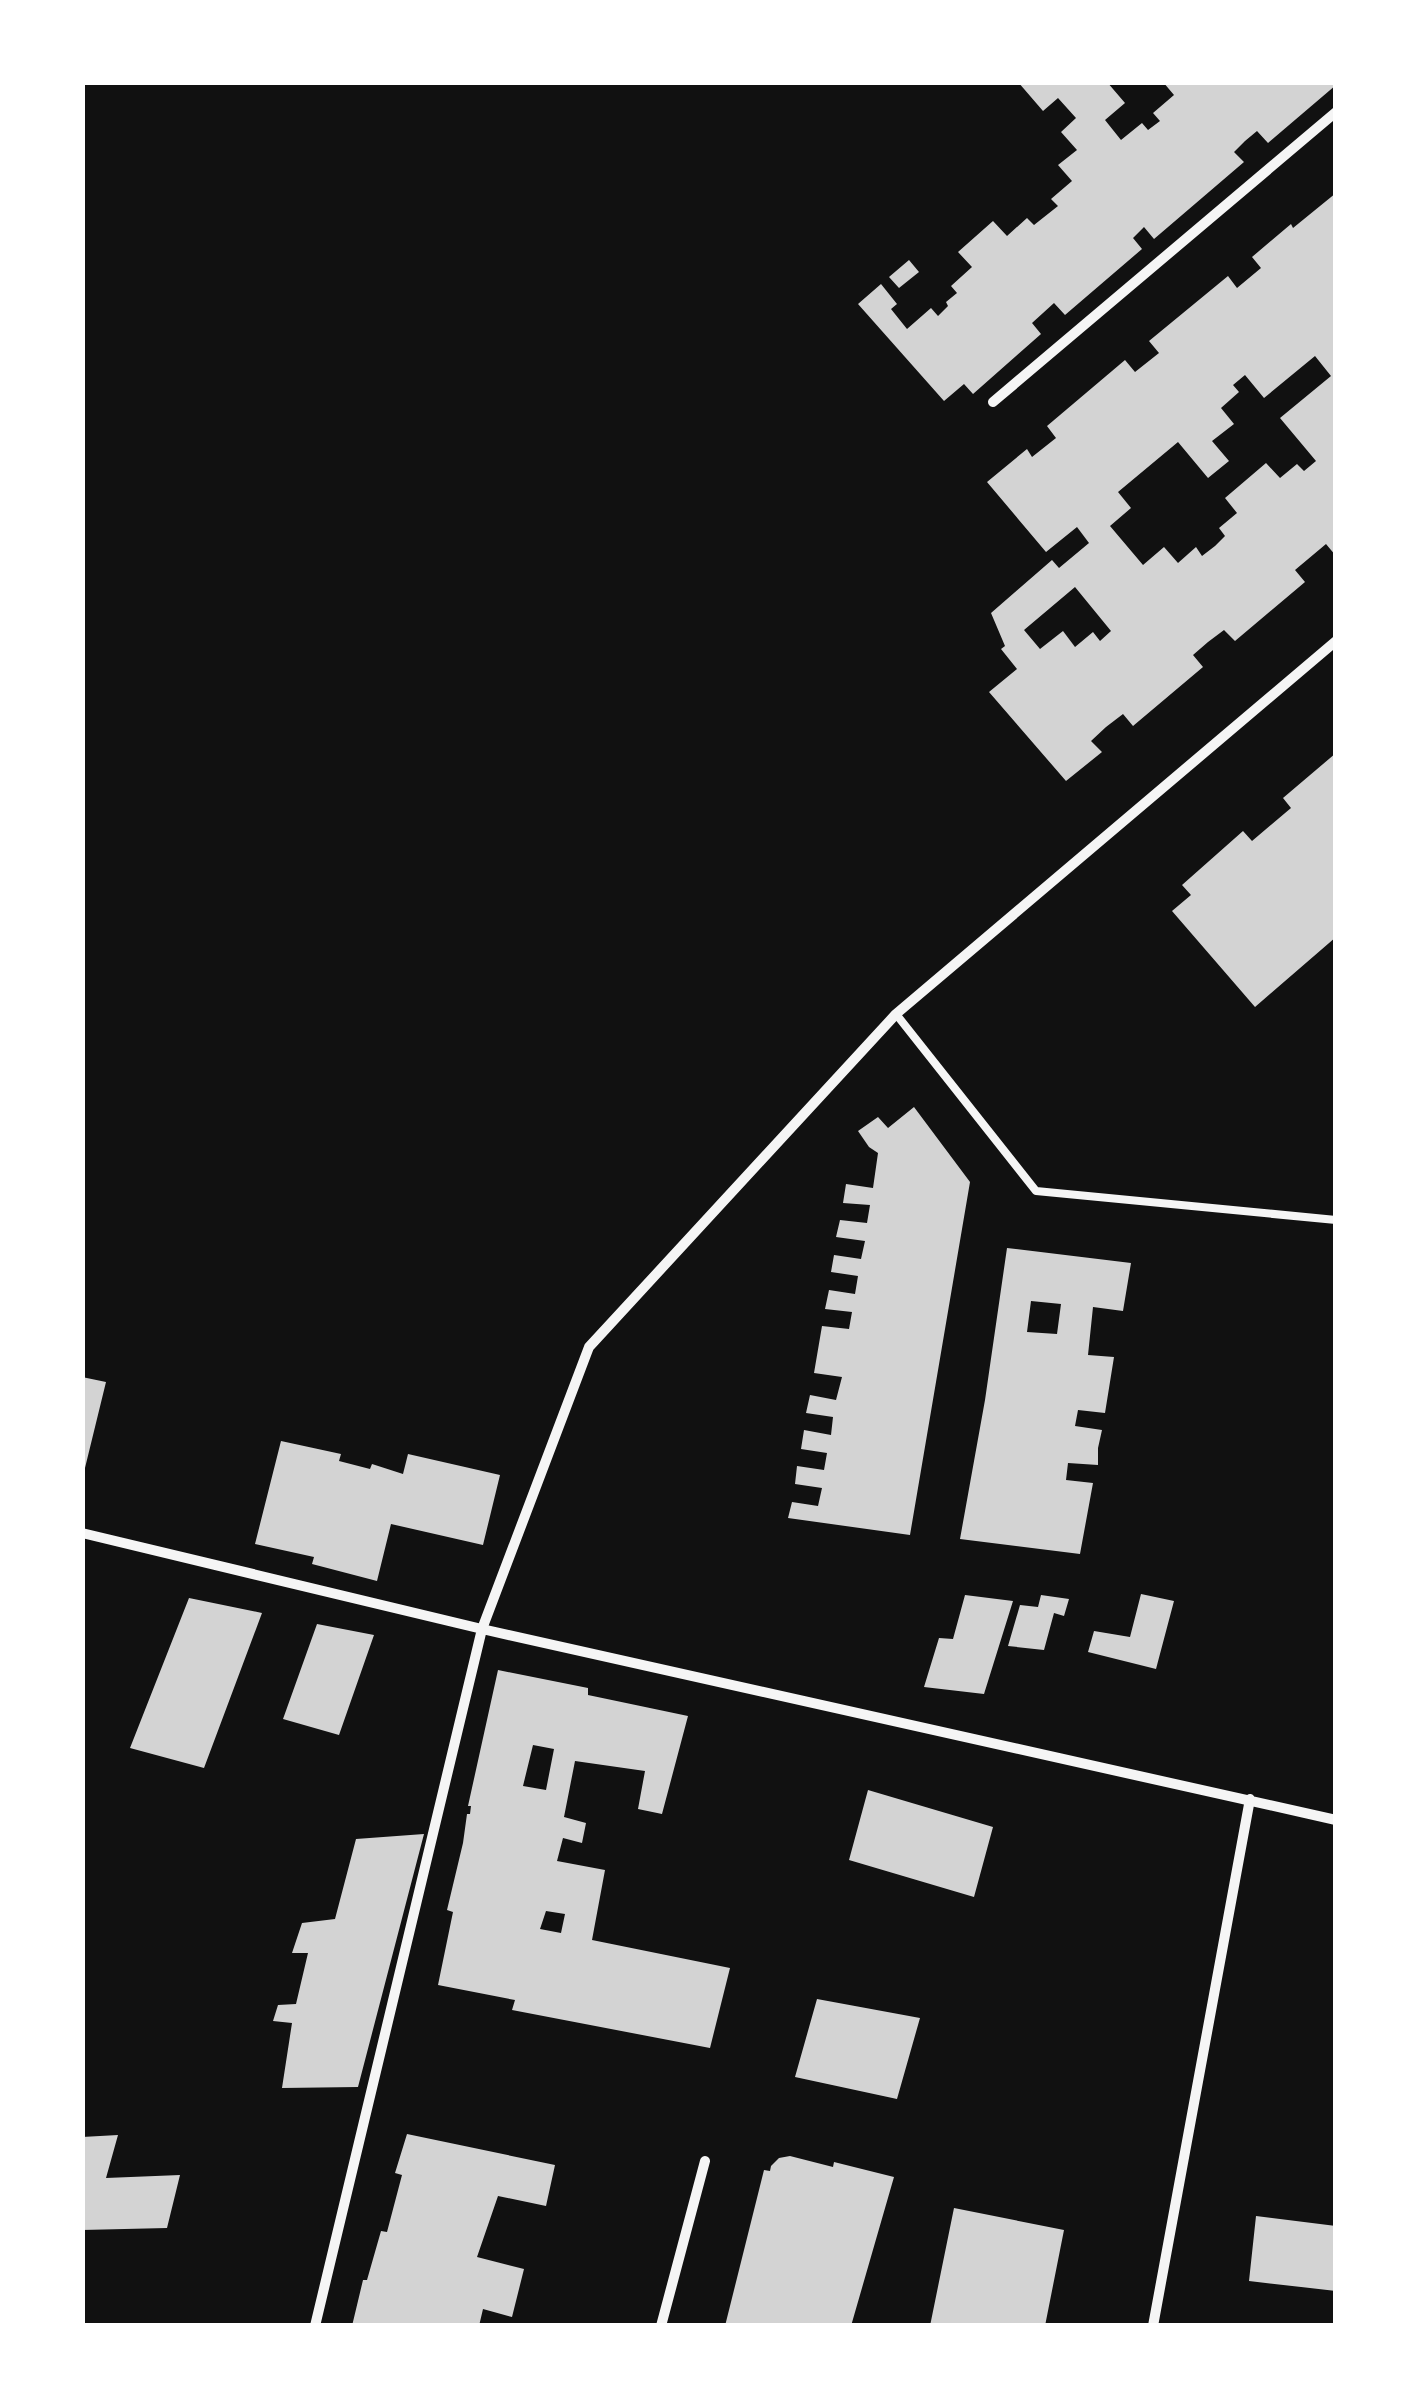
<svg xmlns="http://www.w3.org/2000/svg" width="1418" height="2408" font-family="'PT Serif',serif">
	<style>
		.building { fill: #d3d3d3; fill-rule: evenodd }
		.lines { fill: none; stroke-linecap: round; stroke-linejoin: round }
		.service { stroke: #f5f5f5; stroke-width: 8 }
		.minor { stroke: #f5f5f5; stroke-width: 10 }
	</style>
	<rect width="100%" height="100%" fill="#111"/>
	<path class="building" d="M1018,82H1107L1125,103L1105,120L1121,140L1142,123L1148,130L1160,121L1153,113L1174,95L1163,82H1336V85L1268,143L1257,131L1245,141L1234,152L1244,162L1154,239L1144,227L1133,238L1142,249L1065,315L1054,303L1032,323L1041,334L973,394L964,384L944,401L858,304L881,284L897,304L891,309L907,329L931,308L938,316L948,306L946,302L957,293L951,286L972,267L958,252L993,221L1007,236L1027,218L1034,225L1058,206L1051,199L1072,181L1058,165L1077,150L1061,132L1076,118L1058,98L1043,111Z
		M1336,193V556L1326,544L1295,570L1305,582L1235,641L1224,630L1208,642L1193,655L1203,667L1133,726L1123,714L1106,727L1091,741L1102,752L1066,781L989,692L1017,669L1001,649L1005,646L991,613L1052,560L1059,568L1089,543L1077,527L1046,552L987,482L1027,449L1032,457L1056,438L1047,426L1125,360L1135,372L1159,353L1149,341L1228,276L1237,288L1261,268L1252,257L1291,224L1293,228ZM1315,356L1331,376L1280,418L1316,461L1304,471L1297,464L1280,478L1266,463L1225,498L1237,513L1219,528L1225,536L1215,546L1202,556L1196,547L1178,563L1164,547L1143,565L1110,526L1131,508L1118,492L1178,442L1208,478L1229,461L1212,441L1234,424L1221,408L1239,392L1233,385L1245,375L1264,398ZM1075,587L1111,631L1100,641L1093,632L1075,647L1063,631L1040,649L1024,630Z
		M909,260L919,272L899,288L889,277Z
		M1336,753V937L1255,1007L1172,911L1191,895L1182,885L1243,831L1252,841L1291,808L1283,798Z
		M914,1107L970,1182L910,1535L788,1518L792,1502L818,1506L822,1488L795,1484L797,1466L824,1470L827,1453L801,1449L804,1430L831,1435L833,1417L806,1413L810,1395L836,1400L842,1377L814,1373L822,1326L849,1329L852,1312L825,1309L829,1290L855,1294L858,1276L831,1272L834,1255L861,1259L865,1241L836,1237L840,1220L867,1223L870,1205L843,1203L846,1184L873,1188L878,1153L869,1147L858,1131L878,1117L888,1128Z
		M1007,1248L1131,1263L1123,1311L1093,1307L1088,1355L1114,1357L1105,1413L1078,1410L1075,1426L1102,1430L1098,1448V1465L1068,1463L1066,1480L1093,1483L1080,1554L960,1539L985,1400ZM1031,1301L1061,1304L1057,1334L1027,1332Z
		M82,1377L106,1382L84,1472H82Z
		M281,1441L341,1454L339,1461L370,1469L372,1464L403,1474L408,1454L500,1475L483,1545L391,1524L377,1581L312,1564L314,1557L255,1544Z
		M1141,1594L1174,1601L1156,1669L1088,1652L1094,1631L1130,1637Z
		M965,1595L1013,1601L984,1694L924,1687L939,1638L953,1639Z
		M1041,1595L1069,1599L1064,1616L1054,1613L1044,1650L1008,1646L1020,1605L1038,1607Z
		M189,1598L262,1613L204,1768L130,1748Z
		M317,1624L374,1635L339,1735L283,1719Z
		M498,1670L588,1688V1695L688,1716L662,1814L638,1809L645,1771L575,1761L564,1817L586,1823L582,1843L563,1838L557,1861L605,1870L592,1940L730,1968L710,2048L512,2010L515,2000L438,1985L453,1912L447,1910L463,1843L467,1814H470L471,1806H468ZM533,1745L554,1749L546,1790L523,1786ZM546,1911L565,1914L561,1933L540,1929Z
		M868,1790L993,1827L974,1897L849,1860Z
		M424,1834L358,2087L282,2088L292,2023L273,2021L278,2005L296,2004L308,1953H292L302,1923L335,1919L356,1839Z
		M817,1999L920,2018L897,2099L795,2077Z
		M407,2134L555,2165L546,2206L498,2196L477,2257L524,2269L512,2317L483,2309L479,2326H352L363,2280H367L381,2231L387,2232L402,2175L395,2173Z
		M118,2135L106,2178L180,2175L167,2228L82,2230V2137Z
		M790,2156L833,2167L834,2162L894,2177L851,2326H725L764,2170L770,2171L771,2166L779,2158Z
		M954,2208L1064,2230L1045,2326H930Z
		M1256,2216L1336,2226V2291L1249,2281Z"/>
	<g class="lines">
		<path class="service" d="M896,1014L1036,1191L1336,1220"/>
		<path class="minor" d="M993,402L1336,112
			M82,1533L482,1629L1336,1820
			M315,2326L482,1629L589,1347L896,1014L1336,641
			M661,2326L705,2161
			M1153,2326L1250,1799"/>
	</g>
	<rect width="1418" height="2408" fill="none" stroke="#ffffff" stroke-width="170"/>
</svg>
